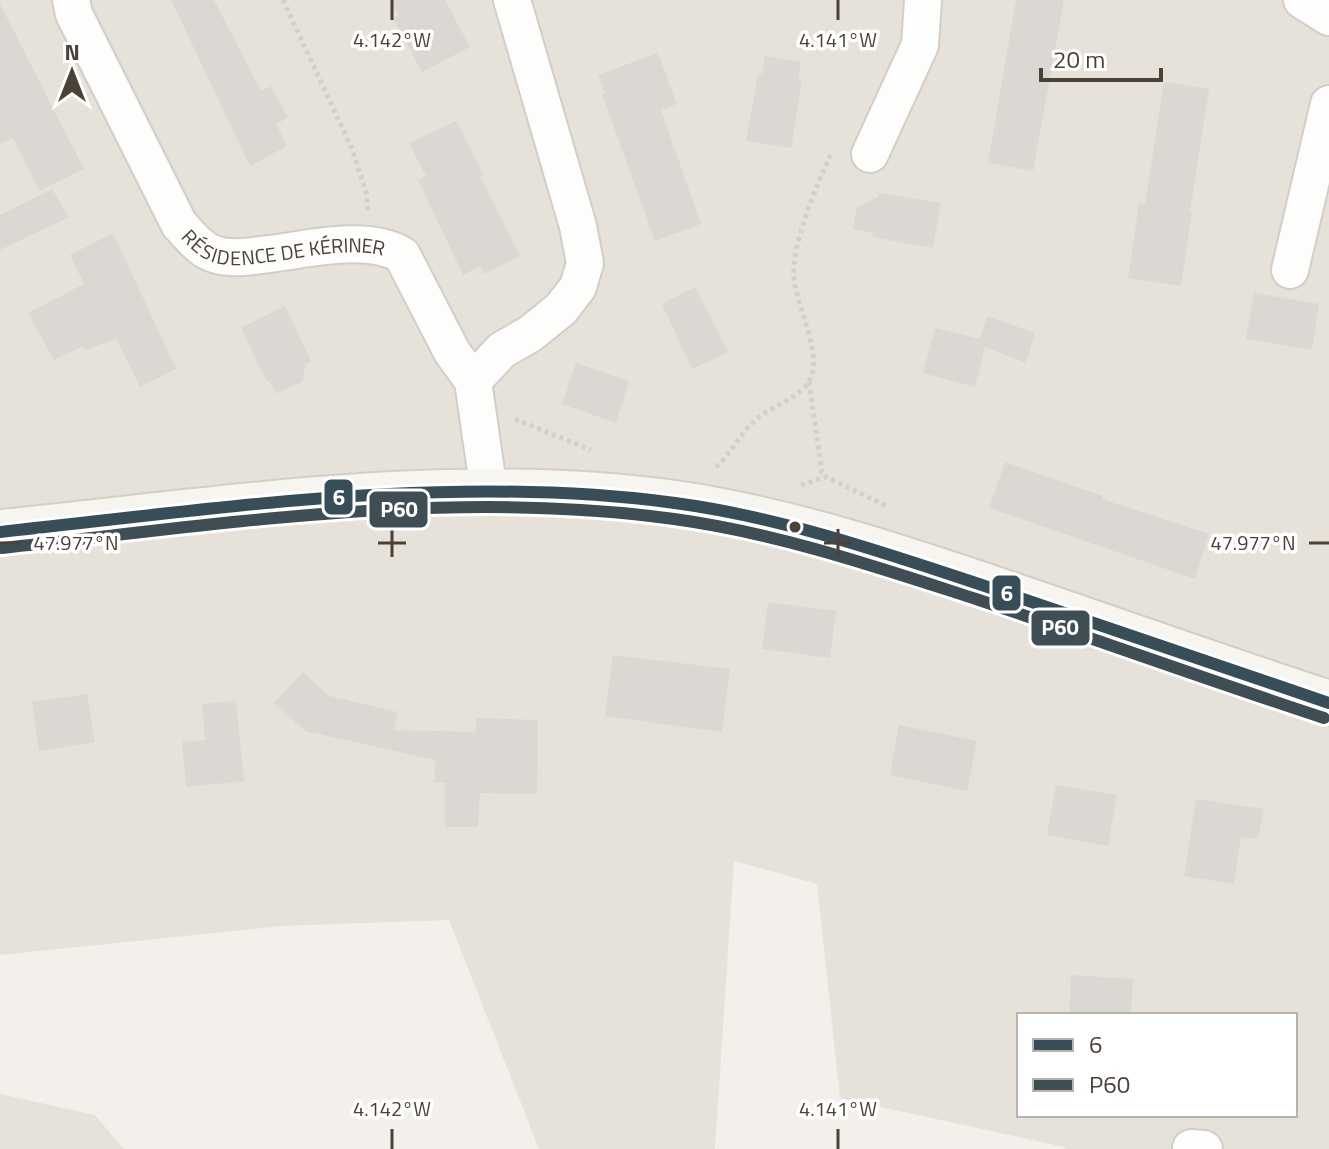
<svg xmlns="http://www.w3.org/2000/svg" width="1329" height="1149" font-family="'Titillium Web',sans-serif">
	<style>
		.residential { fill: #e7e2d9; fill-rule: evenodd }
		.building { fill: #dbd7d2 }
		.lines { fill: none; stroke-linecap: round; stroke-linejoin: round }
		.minor-casing { stroke: #d1cec9; stroke-width: 40 }
		.secondary-casing { stroke: #d5cec3; stroke-width: 48 }
		.path { stroke: #d3d0cb; stroke-width: 5; stroke-dasharray: 4 4; stroke-linecap: butt }
		.minor { stroke: #fdfdfc; stroke-width: 36 }
		.secondary { stroke: #f7f5f0; stroke-width: 44 }
		.bus-1-casing { stroke: #fff; stroke-width: 18 }
		.bus-2-casing { stroke: #fff; stroke-width: 18 }
		.bus-1 { stroke: #374e59; stroke-width: 12 }
		.bus-2 { stroke: #3f4e54; stroke-width: 12 }
		.ticks { fill: none; stroke: #4b4136; stroke-width: 3 }
		.bus-dot { fill: #4b4136; stroke: #fff; stroke-width: 3 }
		.labels { text-anchor: middle; dominant-baseline: central; stroke-width: 7; stroke-linejoin: round; paint-order: stroke }
		.street-label { font-size: 20px; fill: #4b4136; stroke: #fff }
		.ticks-label { font-size: 20px; text-anchor: middle; fill: #4b4136; stroke: #fff; stroke-width: 7; stroke-linejoin: round; paint-order: stroke }
		.line-badge { stroke: #fff; stroke-width: 3 }
		.badge-label { font-size: 22px; text-anchor: middle; font-weight: bold; fill: #fff }
	</style>
	<rect width="100%" height="100%" fill="#f3f0ec"/>
	<path class="residential" d="M0,0H1329V1149H1065L1064,1147L840,1098L817,884L734,861L715,1149H539L449,920L282,926L0,955ZM1019,1015H1295V1115H1019Z
		M0,1094L95,1115L124,1149H0Z"/>
	<path class="building" d="M171,0H214L261,91L271,86L288,118L276,124L287,146L250,166Z
		M390,0H445L470,47L422,72L393,18L399,16Z
		M1016,0H1064L1033,171L988,163Z
		M0,4L84,169L40,191L13,138L0,144Z
		M658,53L677,104L661,110L701,224L655,241L602,94L605,93L598,75Z
		M765,56L801,62L798,81H802L791,148L746,141L758,74H762Z
		M1164,82L1209,89L1190,212H1192L1181,286L1128,278L1139,203L1145,204Z
		M456,121L484,175L480,176L520,256L484,274L480,266L463,275L418,180L426,176L409,143Z
		M52,189L69,217L0,250V215Z
		M879,193L941,203L933,248L872,237L873,233L853,229L857,207L878,197Z
		M113,233L176,369L140,387L116,339L85,350L83,346L54,360L28,313L84,284L70,255Z
		M695,287L728,352L692,369L662,304Z
		M1254,293L1319,304L1312,350L1246,339Z
		M285,306L311,361L305,364L303,381L276,394L269,381L267,382L241,328Z
		M987,316L1035,333L1026,363L985,347L975,387L923,373L935,328L980,339Z
		M576,363L629,381L616,423L562,404Z
		M1005,462L1103,496L1102,499L1209,534L1195,579L989,508Z
		M768,602L836,611L830,658L762,649Z
		M613,655L730,669L722,732L605,716Z
		M303,672L329,696L398,712L394,730L476,732V718L538,720L537,794L480,793L478,827H445V783L434,782L435,760L305,731L274,703Z
		M87,694L95,742L39,751L32,702Z
		M236,701L244,781L186,787L182,742L205,740L202,704Z
		M899,725L977,741L967,791L890,775Z
		M1056,785L1117,795L1108,846L1047,835Z
		M1196,799L1264,809L1258,839L1241,837L1234,884L1184,876Z
		M1071,975L1133,979L1131,1015H1069Z"/>
	<g class="lines">
		<g class="minor-casing">
			<g id="minor">
				<path id="s1" d="M71,0L74,14L179,224C190,236 201,251 217,255C231,259 247,257 261,255C302,251 365,233 402,255L452,352L473,381L489,492"/>
				<path d="M1302,0L1329,17"/>
				<path d="M870,154L920,45L923,0"/>
				<path d="M1290,270L1329,104"/>
				<path d="M473,381L502,350L530,334L561,309L578,287L585,263L578,226L512,0"/>
				<path d="M1191,1148L1204,1149"/>
			</g>
		</g>
		<g class="secondary-casing">
			<path id="secondary" d="M0,532C222,510 453,472 675,503C784,519 888,553 992,588C1104,626 1216,666 1329,703"/>
		</g>
		<path class="path" d="M283,0L352,149L366,192L368,210
			M809,382L822,472L826,477
			M515,419L591,450
			M716,467C733,452 741,431 760,416C777,404 806,395 812,374C820,350 796,304 794,278C791,245 817,184 831,154
			M801,485L826,477L887,506"/>
		<use href="#minor" class="minor"/>
		<use href="#secondary" class="secondary"/>
		<g class="bus-1-casing">
			<path id="bus-1" d="M0,532C223,508 451,473 675,503C779,517 880,551 979,584C1096,623 1212,664 1329,703"/>
		</g>
		<g class="bus-2-casing">
			<path id="bus-2" d="M2,548C224,524 450,488 674,519C777,533 877,567 976,599C1092,638 1208,680 1324,718"/>
		</g>
		<use href="#bus-1" class="bus-1"/>
		<use href="#bus-2" class="bus-2"/>
	</g>
	<path class="ticks" d="M392,0V20M838,0V20M392,529V557M838,529V557M0,543H20M378,543H406M824,543H852M1309,543H1329M392,1129V1149M838,1129V1149"/>
	<circle class="bus-dot" cx="795" cy="527" r="7"/>
	<g class="labels">
		<g class="street-label">
			<text stroke="none"><textPath href="#s1" startOffset="364">RÉSIDENCE DE KÉRINER</textPath></text>
		</g>
	</g>
	<g class="ticks-label">
		<text x="392" y="47">4.142°W</text>
		<text x="838" y="47">4.141°W</text>
		<text x="76" y="550">47.977°N</text>
		<text x="1253" y="550">47.977°N</text>
		<text x="392" y="1116">4.142°W</text>
		<text x="838" y="1116">4.141°W</text>
	</g>
	<g class="line-badge">
		<rect x="323" y="478" width="31" height="38" rx="8" fill="#374e59"/>
		<rect x="368" y="490" width="61" height="39" rx="8" fill="#3f4e54"/>
		<rect x="991" y="574" width="31" height="38" rx="8" fill="#374e59"/>
		<rect x="1030" y="609" width="61" height="38" rx="8" fill="#3f4e54"/>
	</g>
	<g class="badge-label">
		<text x="339" y="505">6</text>
		<text x="399" y="517">P60</text>
		<text x="1007" y="601">6</text>
		<text x="1060" y="635">P60</text>
	</g>
	<rect x="1017" y="1013" width="280" height="104" fill="#ffffff" stroke="#b7b3af" stroke-width="2"/>
	<rect x="1033" y="1039" width="40" height="12" fill="#374e59" stroke="#b7b3af" stroke-width="2"/>
	<text x="1089" y="1053" font-size="24" fill="#4b4136">6</text>
	<rect x="1033" y="1079" width="40" height="12" fill="#3f4e54" stroke="#b7b3af" stroke-width="2"/>
	<text x="1089" y="1093" font-size="24" fill="#4b4136">P60</text>
	<g transform="translate(72 72)" stroke="#ffffff" stroke-width="6" paint-order="stroke">
	<path d="M0-6L14 30L0 20L-14 30Z" fill="#4b4136"/>
	<text y="-12" font-size="22" font-weight="bold" text-anchor="middle" fill="#4b4136">N</text>
	</g>
	<path d="M1041 68v12h120v-12" fill="none" stroke="#4b4136" stroke-width="4"/>
	<text x="1053" y="68" font-size="24" fill="#4b4136" stroke="#ffffff" stroke-width="6" paint-order="stroke">20 m</text>
</svg>
